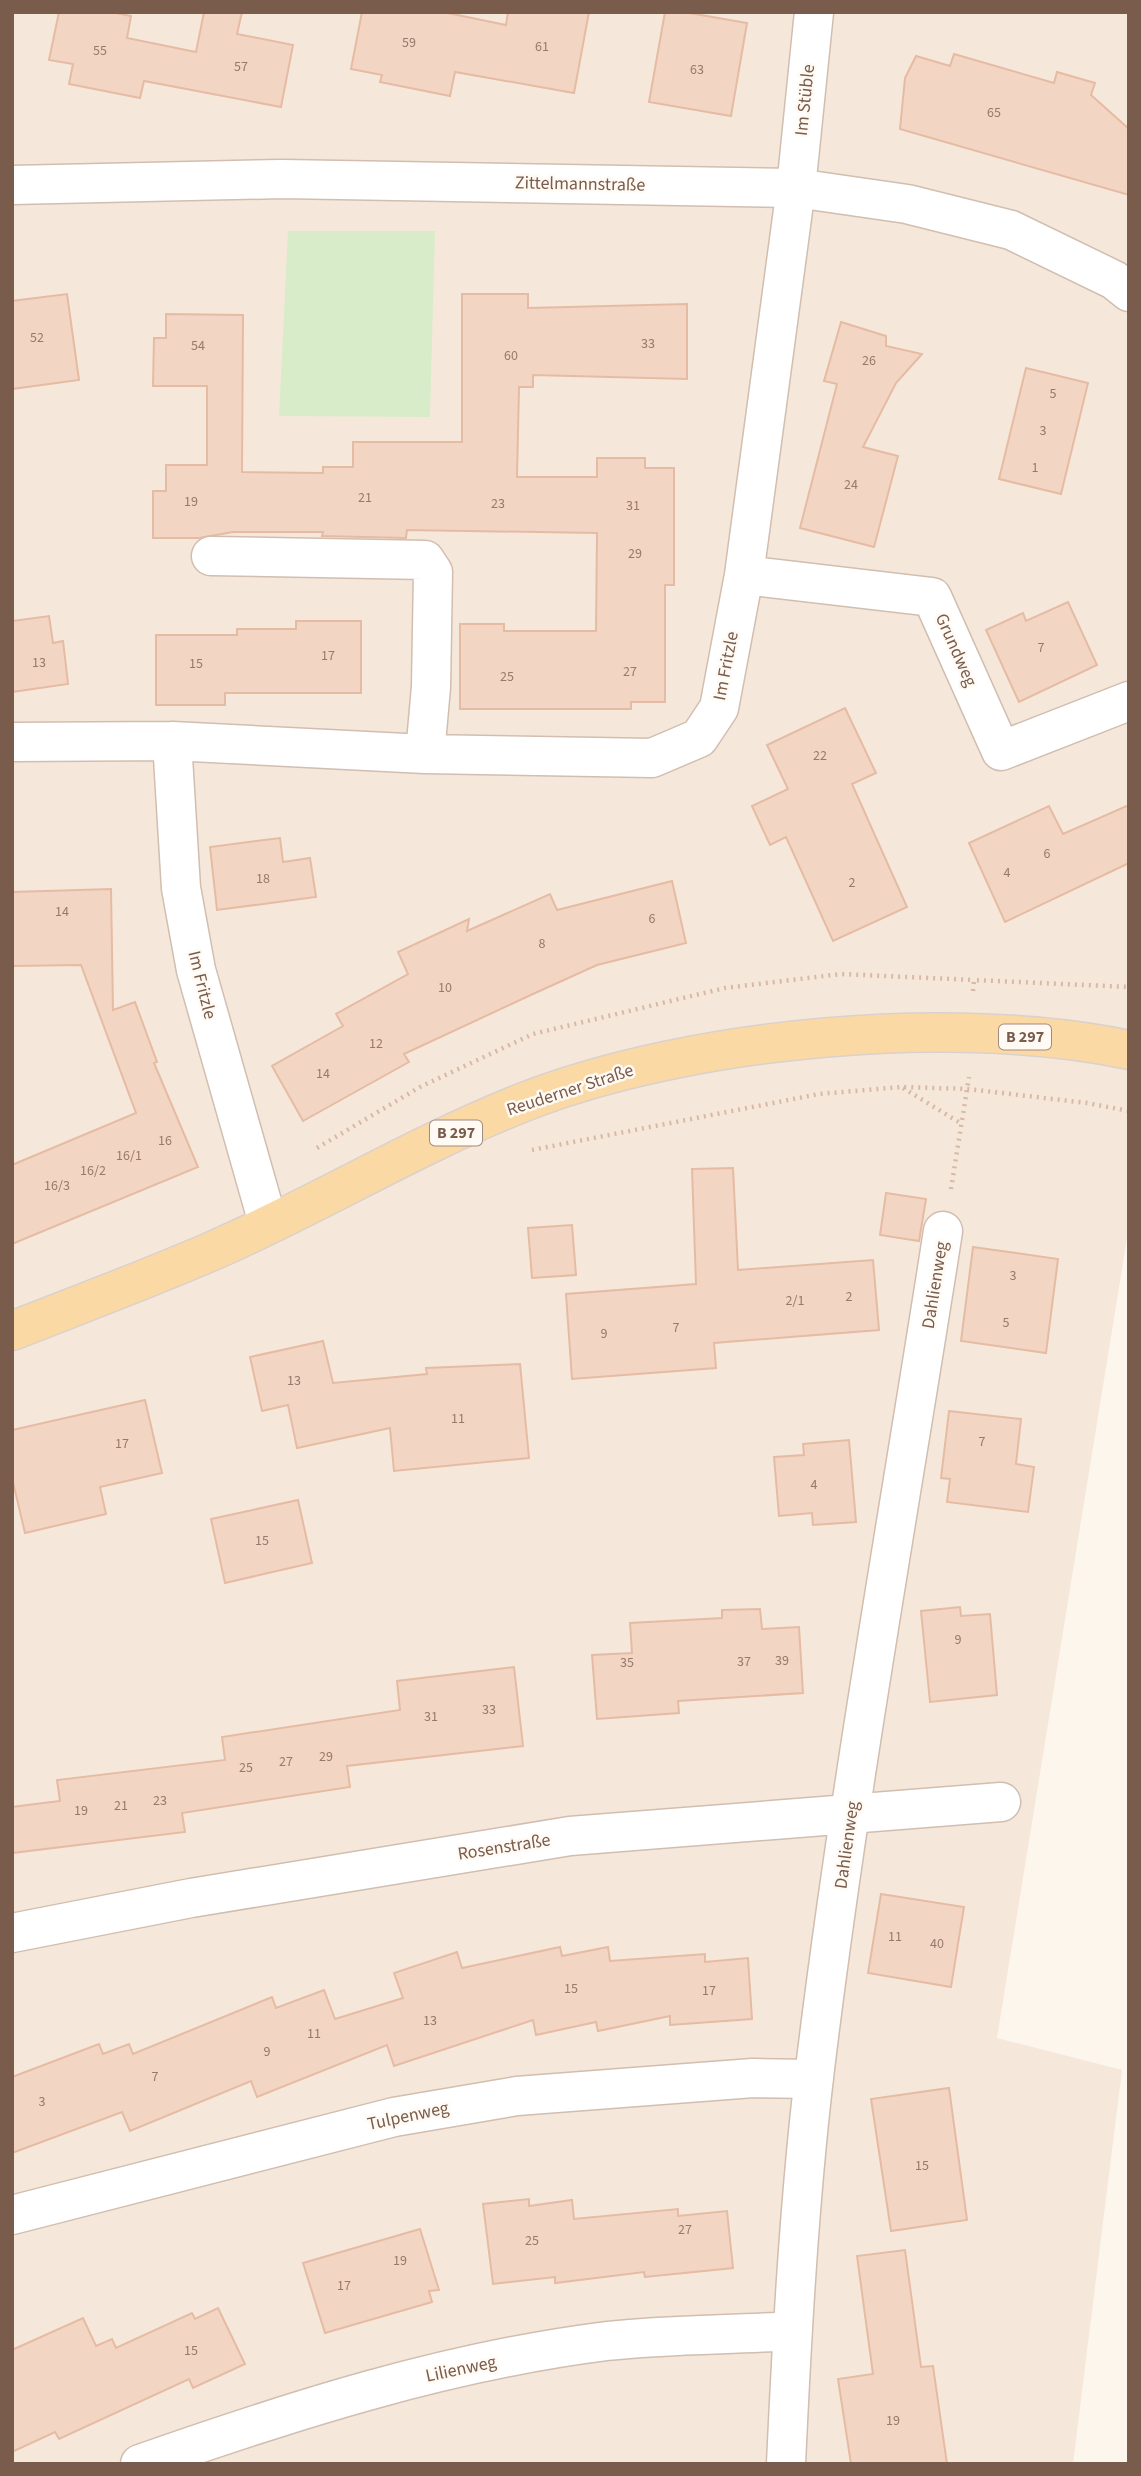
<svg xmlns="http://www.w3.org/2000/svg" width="1141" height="2476" font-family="'Source Sans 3',sans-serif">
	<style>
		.residential { fill: #f5e8da }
		.green { fill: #d8ecc9 }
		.building { fill: #f3d5c3; stroke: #e6bba3; stroke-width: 2 }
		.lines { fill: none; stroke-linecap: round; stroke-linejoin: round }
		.minor-casing { stroke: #d1beb0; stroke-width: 41 }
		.major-casing { stroke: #dad1cd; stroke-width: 41 }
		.path { stroke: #d9b8a5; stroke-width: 4.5; stroke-dasharray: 2 5; stroke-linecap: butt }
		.minor { stroke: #fff; stroke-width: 38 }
		.major { stroke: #fbd9a5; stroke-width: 38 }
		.labels { text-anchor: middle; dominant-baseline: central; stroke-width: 5; stroke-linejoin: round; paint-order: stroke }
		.number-label { font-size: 14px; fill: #987a6a }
		.shield { fill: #fffaf3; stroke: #a28b7f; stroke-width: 2 }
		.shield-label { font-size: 16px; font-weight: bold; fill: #7a5c4d }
		.street-label { font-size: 18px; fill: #7a5c4d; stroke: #fffaf3 }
	</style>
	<rect width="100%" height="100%" fill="#fdf6ec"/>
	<path class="residential" d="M12,12H1129V1226L997,2038L1122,2070L1073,2464H12Z"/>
	<path class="green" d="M288,231H435L430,417L279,416Z"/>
	<path class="building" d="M59,12H111L131,16L127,38L196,52L204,12H242L237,34L293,45L281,107L144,81L140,98L69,84L73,64L49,60Z
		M362,12H443L506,25L508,12H589L574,93L455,72L450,96L380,82L382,75L351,69Z
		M665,12H684L747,23L731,116L649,102Z
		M954,54L1054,83L1057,72L1095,83L1091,95L1129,129V195L900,129L905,78L916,56L950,66Z
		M67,294L79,380L12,389V301Z
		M462,294H528V308L687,304V379L533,375V387H519L517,477H597V458H645V468H674V585H665V702H631V709H460V624H504V631H596L597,533L407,530L406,538L322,536L323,532H233L199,538H153V491H166V465H207V386H153L154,338H166V314L243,315L242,472L323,473V467H353V442H462Z
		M841,322L886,336V346L922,354L896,383L863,447L898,456L874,547L800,528L837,384L824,381Z
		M1026,368L1088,383L1061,494L999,479Z
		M1068,602L1097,665L1019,702L986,630L1023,613L1026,621Z
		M49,616L53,643L63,641L68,684L12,692V621Z
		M296,621H361V693H225V705H156V635H237V629H296Z
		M845,708L876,773L852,784L907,907L833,941L786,837L770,845L752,806L788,789L767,745Z
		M1129,805V863L1005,922L969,843L1049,806L1063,834Z
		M280,838L283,862L310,858L316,897L217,910L210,847Z
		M672,881L686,943L597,965L533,994L404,1054L409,1062L303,1121L272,1066L343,1026L336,1014L408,974L398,952L469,919L467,931L550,894L557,910Z
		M111,889L113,1010L135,1002L157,1062L154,1063L198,1167L12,1244V1165L136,1113L81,965L13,966L12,892Z
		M733,1168L738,1270L873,1260L879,1330L714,1343L716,1368L572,1379L566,1294L696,1284L692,1169Z
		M886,1193L926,1199L919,1241L880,1235Z
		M572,1225L576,1275L532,1278L528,1228Z
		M973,1247L1058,1259L1046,1353L961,1341Z
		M323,1341L333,1383L427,1374L426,1368L520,1364L529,1458L394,1471L390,1428L297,1448L288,1405L262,1411L250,1357Z
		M145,1400L162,1473L100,1487L106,1514L25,1533L12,1478V1430Z
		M949,1411L1021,1419L1016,1464L1034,1467L1028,1512L947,1502L950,1479L941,1478Z
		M849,1440L856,1522L813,1525L812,1513L779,1516L774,1457L804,1455L803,1444Z
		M298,1500L312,1563L225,1583L211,1519Z
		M960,1607L961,1616L990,1614L997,1695L930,1702L921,1611Z
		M760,1609L762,1629L799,1627L803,1693L678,1701L679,1713L597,1719L592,1655L632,1653L630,1623L722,1618V1610Z
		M514,1667L523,1746L347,1766L350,1787L182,1813L185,1832L12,1853V1807L60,1801L57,1780L225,1760L222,1737L400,1710L397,1681Z
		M881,1894L964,1907L951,1987L868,1973Z
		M560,1947L562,1956L608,1947L610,1961L705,1954V1962L748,1958L752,2019L670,2025V2016L598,2031L596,2022L536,2035L533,2020L394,2066L387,2045L257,2097L251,2081L130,2131L122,2112L12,2153V2077L99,2044L103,2054L129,2044L133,2054L272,1997L276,2008L324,1990L335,2019L403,1998L394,1973L457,1952L462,1968Z
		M949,2088L967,2220L891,2231L871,2099Z
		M529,2199V2206L572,2200L574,2219L678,2209V2216L727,2211L733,2268L645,2277L644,2272L555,2283V2277L493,2284L483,2204Z
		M420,2229L439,2290L429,2291L432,2302L325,2333L303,2263Z
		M905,2250L921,2367L933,2366L947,2464H851L838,2379L873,2374L857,2256Z
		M218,2308L245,2364L193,2388L189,2379L59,2439L55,2432L12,2452V2350L83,2318L96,2346L112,2339L116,2348L192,2313L195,2319Z"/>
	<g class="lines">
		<g class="minor-casing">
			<path id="minor" d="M12,185L282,179L796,188L907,204L1011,230L1114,280L1129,292
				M211,556L425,560L433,572L431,687L425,754
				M744,575L932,597L1001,751L1129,701
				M172,741L181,888L196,970L268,1223
				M12,742L172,741L425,754L652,758L699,738L719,708L744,575L796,188L814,12
				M12,1933L191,1898L570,1836L1001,1802
				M12,2215L394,2117L517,2096L753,2078L814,2079
				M140,2464C291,2411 447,2361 607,2341C668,2334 731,2335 792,2331
				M786,2464C792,2335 799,2205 814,2077C848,1794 899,1513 943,1231"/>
		</g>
		<g class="major-casing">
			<path id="major" d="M12,1331C78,1305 145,1280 210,1252C316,1206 415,1145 524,1102C690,1037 954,1013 1129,1050"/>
		</g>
		<path class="path" d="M973,991L974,980L1129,987
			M903,1088L962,1124
			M317,1148L420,1087L533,1034L725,988L841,974L974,980
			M532,1150L819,1094L901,1087L968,1089L1087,1103L1129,1111
			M951,1189L969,1077"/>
		<use href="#minor" class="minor"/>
		<use href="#major" class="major"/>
	</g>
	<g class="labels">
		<g class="number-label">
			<text x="409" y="43">59</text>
			<text x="542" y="47">61</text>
			<text x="100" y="51">55</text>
			<text x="241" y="67">57</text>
			<text x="697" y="70">63</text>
			<text x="994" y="113">65</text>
			<text x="37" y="338">52</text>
			<text x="648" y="344">33</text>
			<text x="198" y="346">54</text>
			<text x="511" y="356">60</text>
			<text x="869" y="361">26</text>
			<text x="1053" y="394">5</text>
			<text x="1043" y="431">3</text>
			<text x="1035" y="468">1</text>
			<text x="851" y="485">24</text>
			<text x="365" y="498">21</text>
			<text x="191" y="502">19</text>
			<text x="498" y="504">23</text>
			<text x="633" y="506">31</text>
			<text x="635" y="554">29</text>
			<text x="1041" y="648">7</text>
			<text x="328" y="656">17</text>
			<text x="39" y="663">13</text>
			<text x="196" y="664">15</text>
			<text x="630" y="672">27</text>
			<text x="507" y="677">25</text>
			<text x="820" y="756">22</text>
			<text x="1047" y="854">6</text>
			<text x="1007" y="873">4</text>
			<text x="263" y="879">18</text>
			<text x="852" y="883">2</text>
			<text x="62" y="912">14</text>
			<text x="652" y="919">6</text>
			<text x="542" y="944">8</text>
			<text x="445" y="988">10</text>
			<text x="376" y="1044">12</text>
			<text x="323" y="1074">14</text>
			<text x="165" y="1141">16</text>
			<text x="129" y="1156">16/1</text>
			<text x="93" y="1171">16/2</text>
			<text x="57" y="1186">16/3</text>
			<text x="1013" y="1276">3</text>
			<text x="849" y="1297">2</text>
			<text x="795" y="1301">2/1</text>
			<text x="1006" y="1323">5</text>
			<text x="676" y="1328">7</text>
			<text x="604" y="1334">9</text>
			<text x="294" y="1381">13</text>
			<text x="458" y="1419">11</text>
			<text x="982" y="1442">7</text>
			<text x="122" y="1444">17</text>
			<text x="814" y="1485">4</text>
			<text x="262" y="1541">15</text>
			<text x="958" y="1640">9</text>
			<text x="782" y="1661">39</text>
			<text x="744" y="1662">37</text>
			<text x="627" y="1663">35</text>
			<text x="489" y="1710">33</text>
			<text x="431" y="1717">31</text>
			<text x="326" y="1757">29</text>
			<text x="286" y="1762">27</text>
			<text x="246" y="1768">25</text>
			<text x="160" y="1801">23</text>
			<text x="121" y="1806">21</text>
			<text x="81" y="1811">19</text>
			<text x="895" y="1937">11</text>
			<text x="937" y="1944">40</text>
			<text x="571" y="1989">15</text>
			<text x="709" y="1991">17</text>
			<text x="430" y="2021">13</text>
			<text x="314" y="2034">11</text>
			<text x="267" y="2052">9</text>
			<text x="155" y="2077">7</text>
			<text x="42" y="2102">3</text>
			<text x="922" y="2166">15</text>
			<text x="685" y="2230">27</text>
			<text x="532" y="2241">25</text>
			<text x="400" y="2261">19</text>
			<text x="344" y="2286">17</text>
			<text x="191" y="2351">15</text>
			<text x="893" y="2421">19</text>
		</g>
		<g class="shield">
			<rect x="999" y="1024.5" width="52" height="25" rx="5"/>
			<rect x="430" y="1120.5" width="52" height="25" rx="5"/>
		</g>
		<g class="shield-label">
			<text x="1025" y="1037">B 297</text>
			<text x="456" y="1133">B 297</text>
		</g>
		<g class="street-label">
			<text transform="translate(805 100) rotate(-84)">Im Stüble</text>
			<text transform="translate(580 184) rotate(1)">Zittelmannstraße</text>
			<text transform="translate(956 650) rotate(66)">Grundweg</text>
			<text transform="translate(726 666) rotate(-79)">Im Fritzle</text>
			<text transform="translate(202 985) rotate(76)">Im Fritzle</text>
			<text transform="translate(570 1090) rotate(-18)">Reuderner Straße</text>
			<text transform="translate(935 1285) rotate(-81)">Dahlienweg</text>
			<text transform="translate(847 1845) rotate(-82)">Dahlienweg</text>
			<text transform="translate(504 1847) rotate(-9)">Rosenstraße</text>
			<text transform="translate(408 2116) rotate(-12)">Tulpenweg</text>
			<text transform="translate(461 2369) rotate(-12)">Lilienweg</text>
		</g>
	</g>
	<rect width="1141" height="2476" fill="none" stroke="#7a5c4d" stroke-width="28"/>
</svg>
